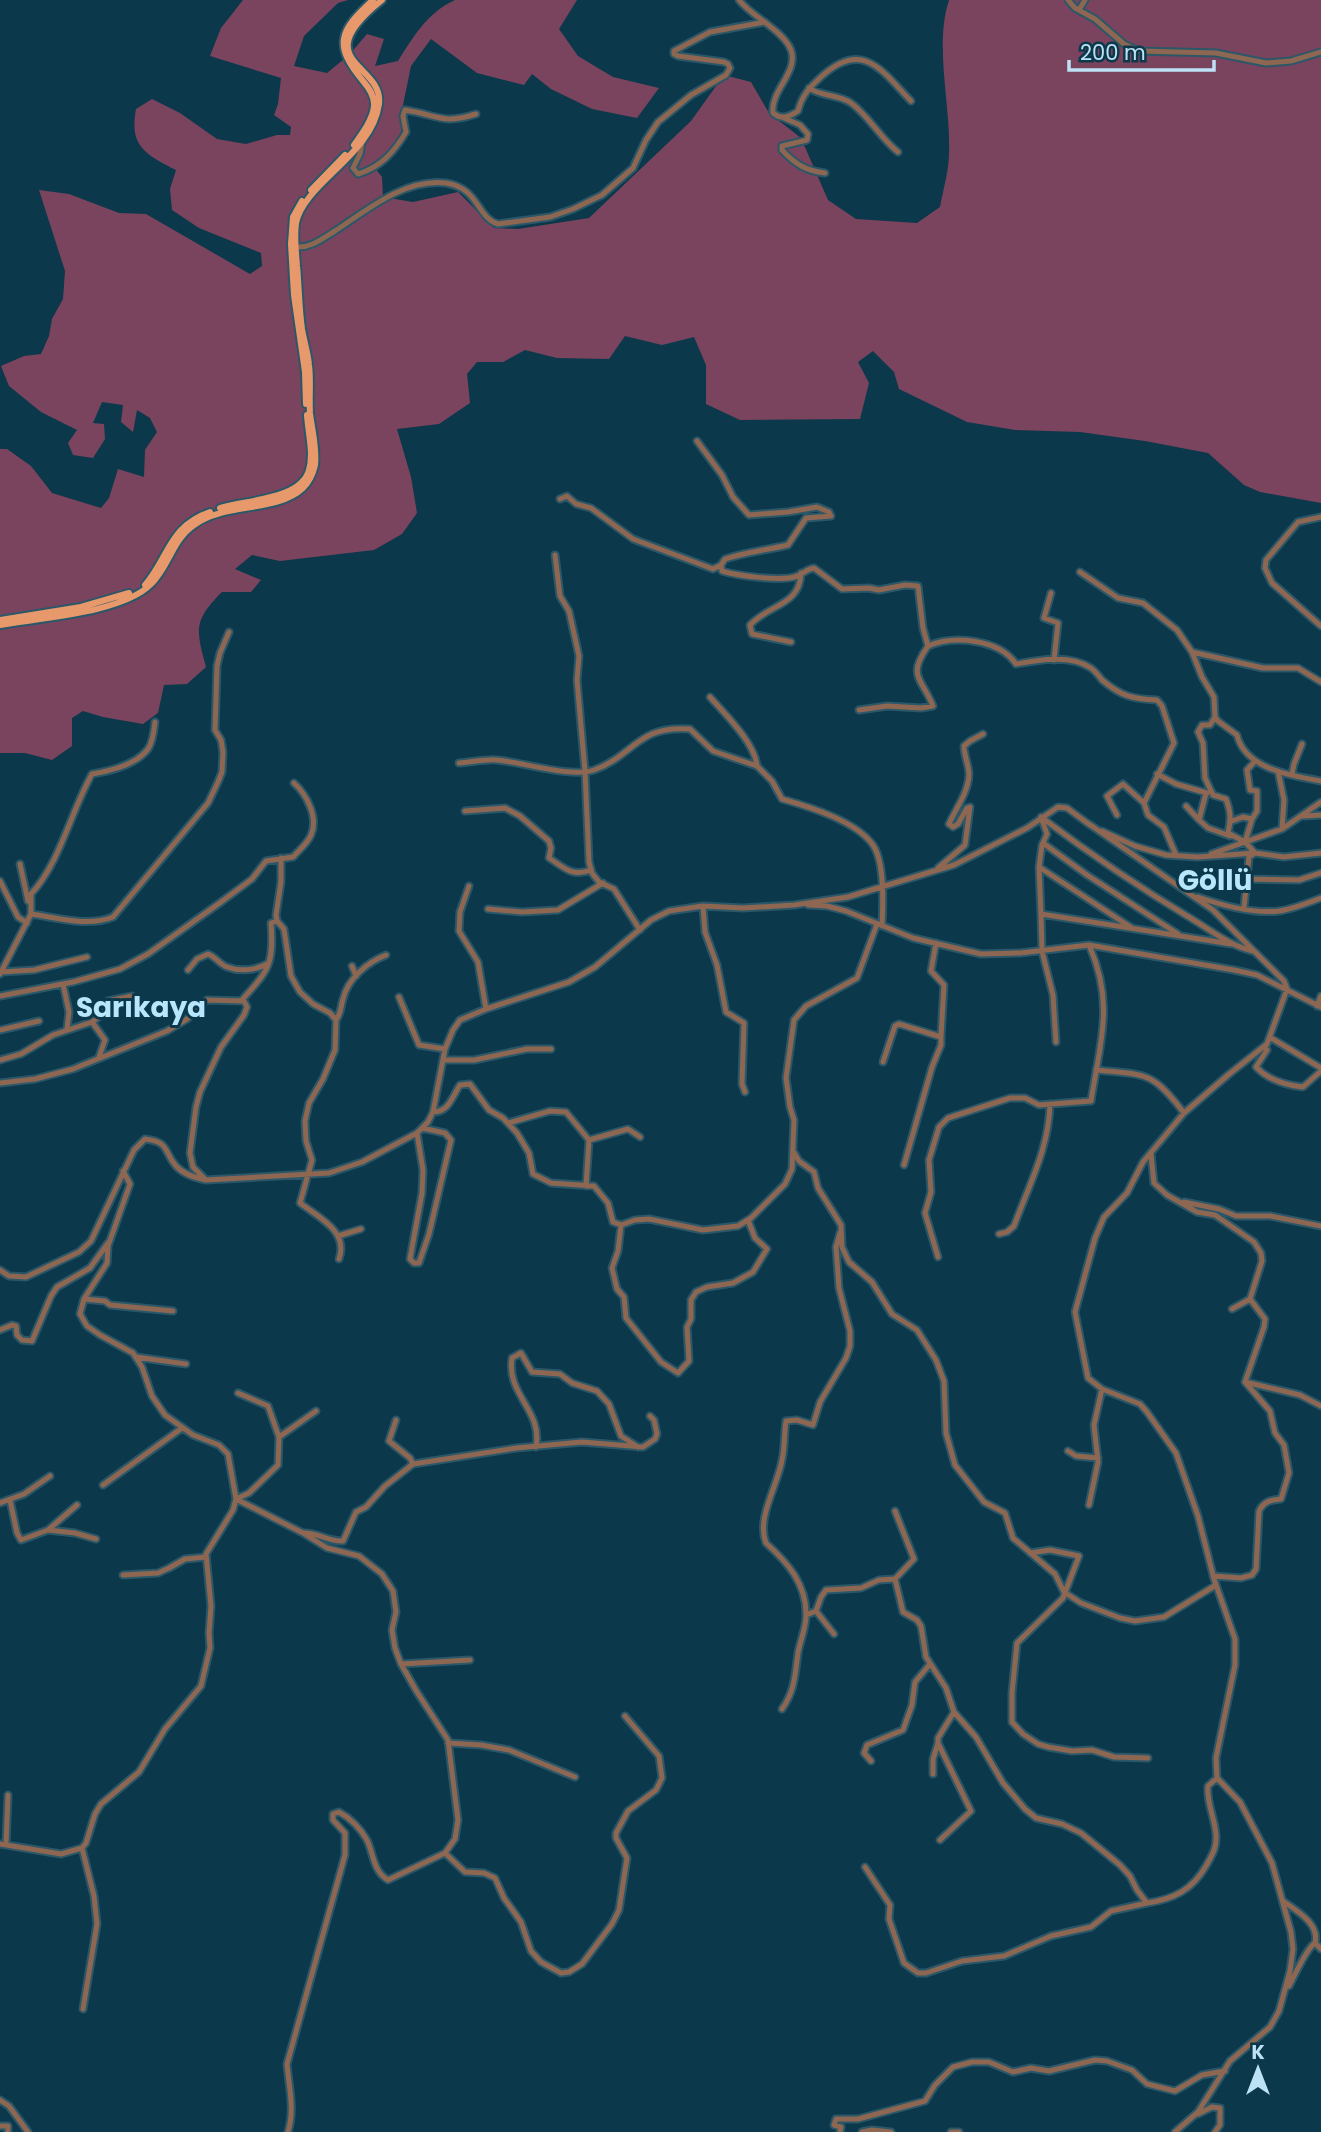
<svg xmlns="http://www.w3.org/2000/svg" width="1321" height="2132" font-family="Poppins,sans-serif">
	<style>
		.green { fill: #7a445e }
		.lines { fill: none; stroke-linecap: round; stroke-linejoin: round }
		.minor-casing { stroke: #2b5769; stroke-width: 9 }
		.major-casing { stroke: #2b5769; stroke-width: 10 }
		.minor { stroke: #8d6751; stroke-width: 5 }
		.major { stroke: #e7996c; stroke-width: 6 }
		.labels { text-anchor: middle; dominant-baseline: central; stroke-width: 6; stroke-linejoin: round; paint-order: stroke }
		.quarter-label { font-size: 28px; font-weight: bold; fill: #b8e6fd; stroke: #0b384a }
	</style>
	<rect width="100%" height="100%" fill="#0b384a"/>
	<path class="green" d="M243,0H348L338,3L304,36L294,66L327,73L349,55L367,34L384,39L375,66L398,61C413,37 428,12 455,0H577L559,29L578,56L613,77L659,88L637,118L592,109L551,89L532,74L524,85L477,73L431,39L411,66L402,110L401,132L388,153L372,164L382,177L383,197L413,202L458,192L494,228L518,229L589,218L691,121L724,75L751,82L769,113L801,138L828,200L856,219L917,223L940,207C943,190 949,171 949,153C951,105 934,46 949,0H1321V503L1260,492L1244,485L1208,453L1145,441L1080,432L1015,430L967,422L899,389L894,372L873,351L858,362L869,383L860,419L740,420L706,404V365L694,337L662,345L625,336L609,359L557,358L525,350L503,362H477L467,374L470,403L439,424L397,429L411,477L417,513L402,534L374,550L280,561L252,555L235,569L261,580L251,592H222C193,621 196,629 206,667L187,684L164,685L158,713L143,724L103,717L83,711L72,718V746L52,760L25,753H0V449H7L31,466L52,493L101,508L109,498L118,469L144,477L145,450L157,432L150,418L137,410L133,432L121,422L123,405L102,402L93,423L104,424L105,439L93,458L73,455L68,443L77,430L41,412L9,386L1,366L24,356L41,354L49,336L52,319L63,299L65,271L39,190L69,194L119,213L146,214L250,274L262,266L261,253L199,228L172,210L170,189L176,170C145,154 129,146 136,109L152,99L180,113L217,139L246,144L277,135H290L291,127L274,115L278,104L281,78L210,56L221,28Z"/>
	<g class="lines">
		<g class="minor-casing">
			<path id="minor" d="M739,0C752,17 783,30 791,50C799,72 770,91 773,113C781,120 789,117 798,111C802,95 810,87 822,76C863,39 882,71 911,101
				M1068,0L1075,8L1095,19L1124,44L1139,51L1216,53L1266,63L1291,61L1321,52
				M1079,10L1085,0
				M809,88C822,97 838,94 851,103C869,116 880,138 898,152
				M784,118L800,125L808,134L807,140L782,146V150C795,164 806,171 825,173
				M362,142L360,154L353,168L358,174C381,167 394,152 406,132L403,116L405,110C438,115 441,125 476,114
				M296,247C311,248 322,239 335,231C367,210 405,178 446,183C479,188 477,218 498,224L550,217L573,209L602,195L633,168L646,140L658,122L691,95L726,75L730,68L728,64L724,62L678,56L674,54V51L710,32L765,22
				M560,499L567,496L576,504L591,508L633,539L713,569L721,565L725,559C746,552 767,550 788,545L806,518L831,516L829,512L817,507L788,512L749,515L733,497L722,475L697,441
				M1321,517L1298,522L1266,560L1265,568L1272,583L1321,626
				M555,555L560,596L569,611L579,656L577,680L585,771L589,862L592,873L599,882L614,889L640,930
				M721,565L722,571C738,576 779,581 794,577C802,575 806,569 814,568L842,589L869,588L879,590L905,585L918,586L923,628L928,646C954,635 999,639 1016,664C1038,660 1070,654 1091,668C1095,671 1099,676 1102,680C1121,696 1132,699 1157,700L1162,706L1174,743L1144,803L1148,815L1164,827L1176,855
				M1080,572L1118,598L1143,603L1177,630L1192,652L1202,677L1214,697L1215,717L1218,721L1237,735C1245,769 1292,776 1321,781
				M1051,593L1044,618L1058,623L1054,660
				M791,642L752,634L750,625C769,604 800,606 801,573
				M1192,652L1263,668H1298L1321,682
				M710,697C725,714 755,743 757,766
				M859,710L887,706L921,708L933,706C921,677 907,676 928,646
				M1215,717L1210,725H1202L1198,732L1203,743L1205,778L1213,795L1226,799C1231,812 1231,820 1228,833L1245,842L1255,853L1249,857L1244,908
				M459,763C472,762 485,759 497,760C522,762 570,778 594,770C635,755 637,725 690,729L713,751L757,766L772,781L782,799C810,807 856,821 873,845C885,863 883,905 882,926
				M1278,771L1284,800L1282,829
				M1157,774L1176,784L1207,793
				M1292,774L1294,764L1302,744
				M1206,793L1199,820L1208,828L1230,836
				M1186,806L1199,820
				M465,811L505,808L520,816L549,841L551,848L549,858C565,868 571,877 591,870
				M1117,815L1107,796L1123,784L1144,803
				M1304,816L1321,815
				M1041,817C1090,854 1140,888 1192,919C1212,931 1230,946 1253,951
				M1232,821L1243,817L1252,819L1257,811V791L1250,790L1247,770L1255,761
				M1089,824L1213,910L1284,981L1287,989L1267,1044L1228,1075L1184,1113L1143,1162L1127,1193L1104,1217L1095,1238L1075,1312L1088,1378L1102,1389L1140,1404L1147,1412L1176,1453L1198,1516L1214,1579L1235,1639V1665L1216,1758L1217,1778L1240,1802L1272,1863L1291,1932L1293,1949L1290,1971L1279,2011L1270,2027L1230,2061L1198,2112L1175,2132
				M1102,831L1135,846L1166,855L1198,857L1255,853L1284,857L1321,853
				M1245,842L1252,819
				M1043,843L1087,875L1178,934
				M1211,854L1282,829L1321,802
				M20,864L28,901
				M1039,867L1042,845L1047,834L1041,817
				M938,868L965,845L970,807L967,808L958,824L953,827L949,824C956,808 968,793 969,775C969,765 964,756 964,746L970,741L983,734
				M1247,879L1299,880L1321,873
				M0,881L18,917L27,923
				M469,886L460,912L459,931L478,962L486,1009
				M1198,897C1221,905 1254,914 1279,911C1293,909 1308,903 1321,898
				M808,905L827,906L846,911L913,938L981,954L1020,953L1089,945L1234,970L1257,975L1321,1007
				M703,906L705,932L717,965L726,1012L744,1023L742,1084L745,1092
				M488,909L522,912L558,910L603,883
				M31,914V894C60,863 71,811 92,774C110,771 137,764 148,749C153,742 154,731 155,722
				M1041,914L1039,867L1132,928
				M277,921L276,915L281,882V858
				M352,966L356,976
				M188,970L197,959L208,954C216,957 219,964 227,967C240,972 256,970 267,964
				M1,972L34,970L87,957
				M0,974L31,914C58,918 88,927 113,917L208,803L218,782L222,772L223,752L221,740L215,730L217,666L220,653L229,632
				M63,984L69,1012L67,1029
				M0,996L73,982L120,969L148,954L221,902L252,879L266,861L293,857C299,850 308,843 311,835C319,817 306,794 294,783
				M399,997L419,1045L445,1049
				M241,1001C269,970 274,965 271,923L277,921L284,929L291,976L300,992L313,1004L330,1013L336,1020L335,1050L323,1079L309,1103L305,1121L306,1141L312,1160L300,1203C318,1217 349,1231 339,1259
				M1317,1006L1321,996
				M336,1020C342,1012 340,1008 343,999C348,978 368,962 386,955
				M92,1022L105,1040L99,1057
				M0,1030L39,1021
				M1271,1038L1321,1068
				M1056,1042L1053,995L1042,951L1041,914L1231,944
				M1264,1047L1267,1050L1256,1067C1268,1080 1285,1085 1303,1087L1321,1071
				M0,1060L21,1054L53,1035L92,1022L104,1013L108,1001L132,996
				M443,1060H474L527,1049H551
				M883,1062L895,1026L899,1024L941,1037L944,985L931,971L936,943
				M1096,1070C1147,1075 1152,1071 1184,1113
				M0,1083L35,1079L73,1069L167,1031L187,1019L207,1000L244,1001L247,1007L244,1015L221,1047L200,1092L196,1107L190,1153L193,1167L206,1180
				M433,1112C449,1112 452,1097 460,1085L470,1084L489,1110L503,1118L517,1133L529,1153L533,1174L551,1183L594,1186L608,1203L613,1222L621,1225L635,1220L649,1219L703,1230L738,1226L751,1218L785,1184L792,1169L794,1120L790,1107L786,1078L794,1020L806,1006L857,978L877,924
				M508,1123L550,1111L566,1112L589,1140L586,1186
				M417,1133L423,1170L422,1193L410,1259L414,1263H419L429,1234L451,1140L445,1133L422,1128
				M589,1140L628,1129L640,1137
				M793,1151L799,1161L814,1172L818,1188L841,1225L842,1247L849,1262L872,1282L892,1314L917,1330L936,1360L944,1381L946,1433L955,1465L984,1502L1005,1513L1013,1538L1055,1574L1064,1592L1081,1603L1120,1618L1135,1621L1164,1617L1216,1585
				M1151,1154L1154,1183L1167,1195L1197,1212L1215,1215L1254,1242L1261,1253L1262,1261L1250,1299L1265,1319L1264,1327L1245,1382L1300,1395L1321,1406
				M904,1165L932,1067L941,1045V1037
				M1184,1202L1219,1209L1236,1216H1270L1321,1226
				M621,1225L618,1251L612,1268L617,1289L624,1297L626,1318L661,1362L678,1373L689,1361L687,1327L691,1319V1300L696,1292L707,1287L733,1283L753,1272L767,1249L755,1238L748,1220
				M999,1234L1007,1232L1014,1226C1029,1185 1049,1148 1050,1104
				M338,1236L361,1229
				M938,1257L925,1213L931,1192L929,1160L939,1127L948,1118L1010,1098H1025L1039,1105L1091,1101C1100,1043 1115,1003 1089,945
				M0,1270L9,1276L26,1277L79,1252L91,1241L134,1150L145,1139C170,1142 163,1151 176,1166C183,1174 196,1178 206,1180L329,1173L362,1162L417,1133L428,1122L433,1112L445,1049L453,1030L460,1020L486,1009L569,982L595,967L651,920L669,911L703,906L743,908L794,905L848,897L954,865L1027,828L1058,807L1067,808L1090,825
				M84,1299L105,1301L110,1305L173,1311
				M1232,1309L1250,1299
				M0,1330L12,1325L16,1326L17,1335L22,1340L32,1341L51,1296L57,1287L90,1268L108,1243
				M136,1357L186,1364
				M396,1420L389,1441L410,1458L413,1464
				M279,1437L316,1411
				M536,1447C543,1410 506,1395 512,1358L521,1353L532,1372L560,1374L572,1383L597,1391L609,1404L621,1436L638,1447
				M1068,1451L1076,1456L1098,1458
				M103,1485L182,1428
				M236,1499L303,1533L327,1548L359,1556L382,1574L393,1591L396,1612L392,1630L395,1648L401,1664L417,1692L448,1740L458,1820L455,1839L445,1853L388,1880C373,1871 374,1855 367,1840C360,1828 350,1818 339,1812L333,1814V1820L345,1833V1855L287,2064C289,2088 295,2109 288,2132
				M236,1499L249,1493L278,1465L279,1437L268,1406L238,1393
				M10,1500L17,1533L21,1540L48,1530L77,1505
				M0,1503L24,1494L50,1476
				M1089,1505L1098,1462L1094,1425L1102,1389
				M48,1530L75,1533L96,1539
				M303,1533C317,1532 329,1542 343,1541L356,1512L366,1507L385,1486L413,1464L516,1448L582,1442L643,1447L655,1439L657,1434L654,1420L650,1416
				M1030,1553L1050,1550L1079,1556L1063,1598L1017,1643L1012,1693V1722L1023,1734L1038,1744L1048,1747L1072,1751L1092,1750L1114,1757L1148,1758
				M123,1575L158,1573L169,1568L185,1559L206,1557
				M1213,1576L1241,1578L1252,1575L1256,1569L1259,1511C1264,1501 1271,1500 1281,1499L1289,1473L1284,1445L1275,1433L1270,1411L1245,1382
				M895,1579L903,1612L917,1620L921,1626L926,1657L946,1688L954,1712L976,1737L1003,1783L1025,1809L1036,1818L1062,1824L1081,1833L1120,1865L1130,1876L1137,1890L1147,1903C1174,1899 1192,1890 1206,1866C1212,1855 1217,1848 1216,1835C1215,1818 1206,1802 1208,1786L1217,1778
				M816,1611L834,1634
				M806,1615L816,1611L821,1597L826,1590L861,1588L879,1580L895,1579L914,1559L895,1511
				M401,1664L470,1660
				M782,1709C795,1691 795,1674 798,1653C800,1641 806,1628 806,1616C807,1584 787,1562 766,1543C756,1518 778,1485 782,1460C785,1448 784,1434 786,1421L797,1420L813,1425L820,1402L846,1358L850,1346V1331L839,1288L836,1247L840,1233
				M448,1743L481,1745L509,1750L575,1777
				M871,1761L864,1753L867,1745L903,1730L912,1705L915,1682L930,1664
				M933,1774V1759L938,1743
				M940,1840L971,1811L938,1743V1738L954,1712
				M0,1844L61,1854L82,1848L86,1843L95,1814L101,1804L139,1772L165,1729L201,1686L210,1648L209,1633L211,1606L206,1554L233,1510L236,1499L228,1454L219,1445L193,1435L165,1415L152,1396L142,1367L133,1353L100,1335L87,1326L80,1314L84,1299L107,1263L108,1246L130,1184L123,1171
				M6,1844L8,1795
				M82,1848L94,1896L97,1924L83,2009
				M445,1853L465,1872L484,1873L495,1878L504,1898L521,1922L531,1951L541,1962L561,1973L569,1972L582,1964L612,1924L619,1910L627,1858L616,1838V1833L628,1811L656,1790L662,1778L659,1756L625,1716
				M865,1867L890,1905L889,1919L904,1963L918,1973H926L962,1961L1004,1956L1051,1936L1091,1927L1111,1911L1147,1903
				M1283,1901C1297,1911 1320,1924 1315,1943
				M1289,1986C1295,1975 1306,1949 1315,1943L1321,1949
				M0,2100L9,2106L28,2132
				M1198,2114L1212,2107L1220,2108V2125L1215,2132
				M0,2126H8V2132
				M840,2132L841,2127L834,2125L836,2119H858L925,2101L935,2085L953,2067L972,2062H989L1013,2072L1031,2068L1049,2071L1095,2060L1107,2061L1132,2070L1147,2084L1175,2091L1202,2075L1225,2071
				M862,2132L872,2130L891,2132
				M951,2132H959"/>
		</g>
		<g class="major-casing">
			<path id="major" d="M354,145C362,134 373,119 374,106C375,96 369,88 363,81C333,45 339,31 373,0
				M311,190L345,155
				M302,201L293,217L291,244L294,295L305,372L306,404
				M220,508C245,500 301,500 309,470C314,454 308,432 307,415
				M145,585C169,557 169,526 210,512
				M0,620L81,607L129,593
				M0,625C39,618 123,613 151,584C169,567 172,540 194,525C225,502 276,513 303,488C309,482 313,474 315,465C317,448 312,430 310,413C309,397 311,381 309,365C308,353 304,341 302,329C299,308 299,287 297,266C296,252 294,237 296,223C304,183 372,155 379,104C384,63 304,63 382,0"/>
		</g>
		<use href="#minor" class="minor"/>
		<use href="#major" class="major"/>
	</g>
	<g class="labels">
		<g class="quarter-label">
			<text x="1215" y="880">Göllü</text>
			<text x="141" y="1007">Sarıkaya</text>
		</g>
	</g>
	<g transform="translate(1258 2069)" stroke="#0b384a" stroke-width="5" paint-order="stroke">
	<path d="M0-5L12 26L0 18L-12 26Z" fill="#bde2f5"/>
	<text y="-10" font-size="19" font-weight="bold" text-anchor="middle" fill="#bde2f5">K</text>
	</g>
	<path d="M1069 60v10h145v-10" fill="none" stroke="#bde2f5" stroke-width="3.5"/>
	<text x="1080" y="60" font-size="21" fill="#bde2f5" stroke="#0b384a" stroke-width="5" paint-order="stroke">200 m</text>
</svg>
